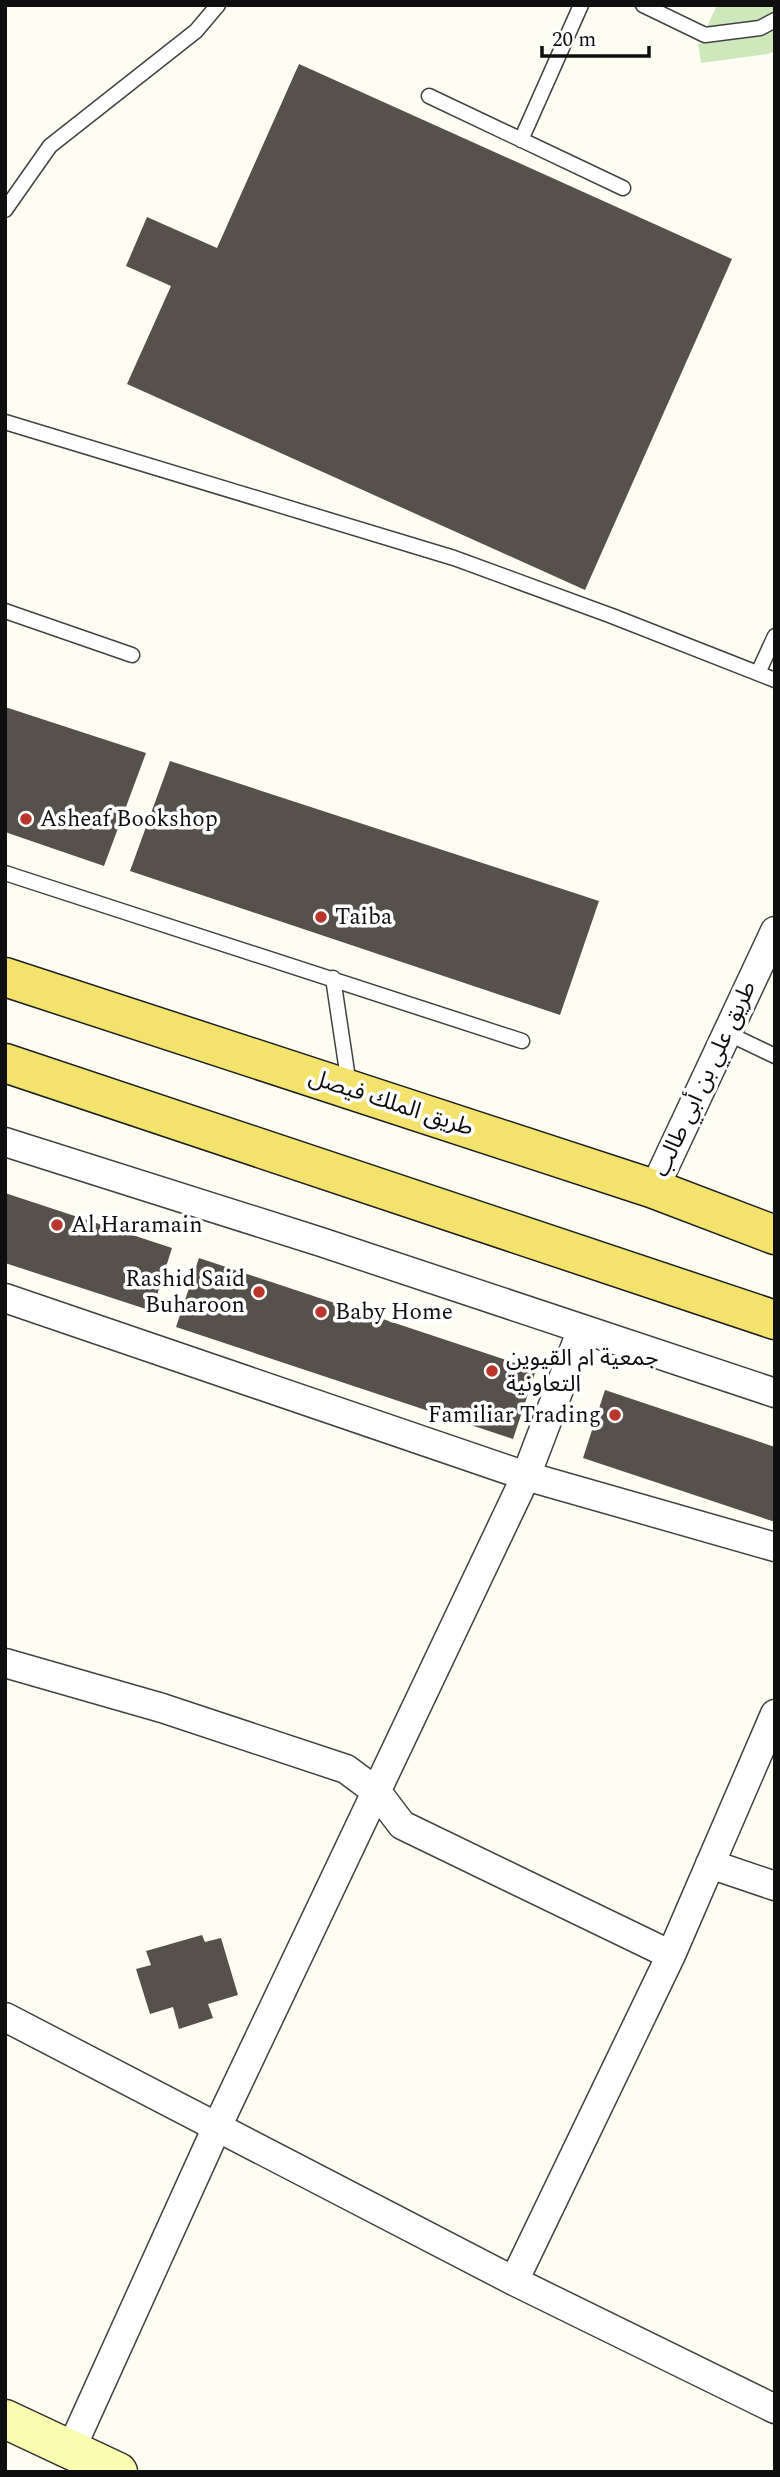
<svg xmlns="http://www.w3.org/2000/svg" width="780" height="2477" font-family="Spectral,'Noto Sans Arabic',serif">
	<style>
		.green { fill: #cde8bb }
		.building { fill: #57514b }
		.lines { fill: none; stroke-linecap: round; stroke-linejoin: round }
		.lane-casing { stroke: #424242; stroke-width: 17 }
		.street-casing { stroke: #424242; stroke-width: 31 }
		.secondary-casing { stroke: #313131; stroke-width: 41 }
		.primary-casing { stroke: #202020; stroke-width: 41 }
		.lane { stroke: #fff; stroke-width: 14 }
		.street { stroke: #fff; stroke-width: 28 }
		.secondary { stroke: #fbfcaf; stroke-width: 38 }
		.primary { stroke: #f3e26c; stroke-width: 38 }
		.poi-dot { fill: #ba362b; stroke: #fff; stroke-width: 2.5 }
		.labels { text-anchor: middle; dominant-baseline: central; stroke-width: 7; stroke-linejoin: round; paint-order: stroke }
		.poi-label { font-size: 23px; fill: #0f0f0f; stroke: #fff; text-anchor: start }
		.street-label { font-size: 23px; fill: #0f0f0f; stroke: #fff }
	</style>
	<rect width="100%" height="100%" fill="#fefdf1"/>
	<path class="green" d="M717,5H775V13L758,22L706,29Z
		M775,30V51L768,54L701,63L698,44L762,36Z"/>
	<path class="building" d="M299,64L732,259L585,590L127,384L171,286L126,266L147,217L217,248Z
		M5,707L146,753L104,866L5,832Z
		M170,761L599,901L560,1015L130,871Z
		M5,1193L172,1248L152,1311L5,1263Z
		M199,1258L536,1370L513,1439L176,1327Z
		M605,1390L775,1447V1522L583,1458Z
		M202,1935L205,1942L221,1938L238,1995L208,2004L213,2018L179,2029L173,2007L150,2014L136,1969L151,1965L146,1951Z"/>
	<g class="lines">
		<g class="lane-casing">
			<path id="lane" d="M643,5L705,35L760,28L775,20
				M429,96L623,188
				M521,140L581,5
				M5,210L50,146L196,31L218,5
				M5,422L454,558L612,616L775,680
				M5,611L132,655
				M758,673L775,636
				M5,873L522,1041
				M333,978L349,1085
				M727,1033L775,1056"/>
		</g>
		<g class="street-casing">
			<path id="street" d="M5,1142L321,1242L775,1393
				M654,1189L775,931
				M5,1298L526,1476L775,1547
				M5,1663L162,1708L346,1769L377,1792L402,1825L671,1955
				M710,1864L775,1886
				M5,2017L514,2281L775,2409
				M514,2281L671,1955L775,1714
				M71,2449L217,2127L526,1476L582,1329"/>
		</g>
		<g class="secondary-casing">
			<path id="secondary" d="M5,2419L118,2472"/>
		</g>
		<g class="primary-casing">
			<path id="primary" d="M5,977L654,1189L775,1235
				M5,1063L775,1320"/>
		</g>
		<use href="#lane" class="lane"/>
		<use href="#street" class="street"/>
		<use href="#secondary" class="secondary"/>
		<use href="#primary" class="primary"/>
	</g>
	<g class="poi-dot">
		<circle cx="26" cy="819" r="7"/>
		<circle cx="321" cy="917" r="7"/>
		<circle cx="57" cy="1225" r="7"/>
		<circle cx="259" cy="1292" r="7"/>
		<circle cx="321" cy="1312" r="7"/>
		<circle cx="492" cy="1371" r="7"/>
		<circle cx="615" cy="1415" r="7"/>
	</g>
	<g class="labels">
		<g class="poi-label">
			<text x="40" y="819">Asheaf Bookshop</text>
			<text x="335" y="917">Taiba</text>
			<text x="71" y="1225">Al Haramain</text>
			<text x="245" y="1279" text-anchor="end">Rashid Said<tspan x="245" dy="26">Buharoon</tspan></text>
			<text x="335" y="1312">Baby Home</text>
			<text x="506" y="1358">جمعية ام القيوين<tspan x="506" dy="26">التعاونية</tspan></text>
			<text x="601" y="1415" text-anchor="end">Familiar Trading</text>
		</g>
		<g class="street-label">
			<text transform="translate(705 1079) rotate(-65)">طريق علي بن أبي طالب</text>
			<text transform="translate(391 1103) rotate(18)">طريق الملك فيصل</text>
		</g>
	</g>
	<rect width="780" height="2477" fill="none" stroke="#0f0f0f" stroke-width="14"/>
	<path d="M542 46v10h107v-10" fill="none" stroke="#0f0f0f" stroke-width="3.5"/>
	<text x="552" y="46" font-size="21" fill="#0f0f0f" stroke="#ffffff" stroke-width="5" paint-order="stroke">20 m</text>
</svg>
